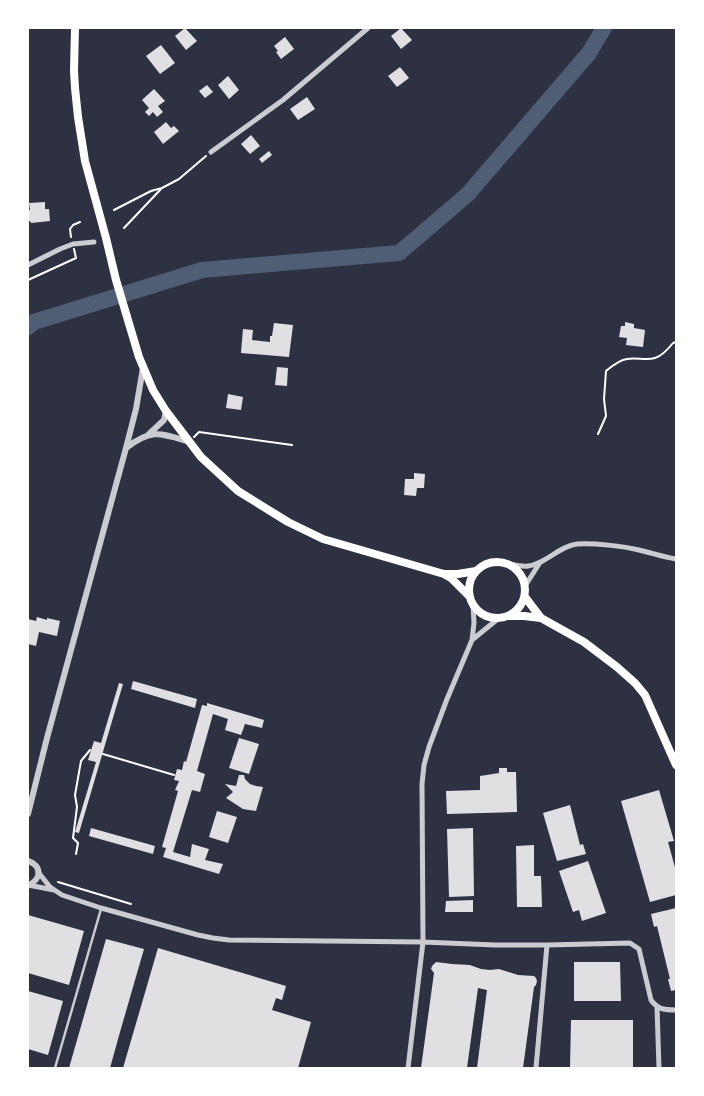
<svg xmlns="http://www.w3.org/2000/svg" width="704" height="1096" font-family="Commissioner,sans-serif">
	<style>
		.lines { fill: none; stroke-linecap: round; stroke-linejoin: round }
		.river { stroke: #4f5d75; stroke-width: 16 }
		.building { fill: #e0e0e3 }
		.path { stroke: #fff; stroke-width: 2 }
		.service { stroke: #caccd0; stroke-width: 2.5 }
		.minor { stroke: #caccd0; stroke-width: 5 }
		.tertiary { stroke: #caccd0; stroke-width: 6 }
		.secondary { stroke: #fff; stroke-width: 8 }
	</style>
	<rect width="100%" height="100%" fill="#2d3142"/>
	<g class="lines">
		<path class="river" d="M28,327L34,322L202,270L399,253L468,194L589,53L604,28"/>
	</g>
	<path class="building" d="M185,28L197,41L186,50L175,36Z
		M401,28L412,40L401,49L391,36Z
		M285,37L294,49L281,59L276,52L278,51L274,46Z
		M161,45L175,63L160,74L146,56Z
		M400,67L409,78L397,87L388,76Z
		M228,76L239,90L229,99L218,85Z
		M207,85L213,92L205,98L199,91Z
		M154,89L165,101L158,106L163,112L157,117L153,112L149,116L145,112L149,108L142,100Z
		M307,97L315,109L298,120L290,109Z
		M166,122L171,128L174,126L179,131L163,144L154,132Z
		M251,135L260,146L250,154L241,144Z
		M269,151L272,155L262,163L259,159Z
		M45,202V209H49L50,221L31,223L30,221H28V210H30L29,203Z
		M625,322L634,324V328L645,330L643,347L626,345L627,338L619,337L621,326H625Z
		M274,323L293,325L289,357L241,353L243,329L253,330L252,340L270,342V336H272Z
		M277,367L288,368L287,386L275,385Z
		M228,394L243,397L241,410L226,408Z
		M414,473L425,474L424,488H417L416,496L404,495L405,479H414Z
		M37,617L47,620V618L60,621L57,636L39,632L36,646L28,644V619L36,621Z
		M133,681L197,699L195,708L131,689Z
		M119,683L123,684L79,833L75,832L96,762L88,760L94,741L101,743Z
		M207,703L264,720L262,728L245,724L241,735L225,730L228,719L213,714L197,771L205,774L200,792L192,790L173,852L190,857L192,844L209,849L205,860L223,864L219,874L163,857L166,848L162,847L178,791L175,790L179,781L174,780L177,769L182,770L184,761L186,762L202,705L207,706Z
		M239,738L259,744L249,774L229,768Z
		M499,768H507V772H516L517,812L447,814L446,791L480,790V776L499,773Z
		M239,775H244L245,779L250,784L256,786L263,787L256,811L243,809L226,798L233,792L225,784L236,786Z
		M659,790L674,841L668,842L676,871V895L650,902L621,801Z
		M570,805L580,845L583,844L586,854L557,861L543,813Z
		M217,811L237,817L228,843L209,837Z
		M91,828L155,846L153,854L89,836Z
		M473,828L474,896L449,897L447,829Z
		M534,845V876H541L542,907H517L516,846Z
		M588,861L606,913L582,921L579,910L573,912L559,871Z
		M473,900V912H445L446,901Z
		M676,908V990L671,991L668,979H670L657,926L654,927L651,914Z
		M28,915L84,931L69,985L28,973Z
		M106,939L144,949L120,1032L110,1068H69Z
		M158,948L286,986L282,1000L276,998L272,1010L311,1022L298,1068H123Z
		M436,962L452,964L470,965L481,969L490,970L499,969L518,975L534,976L536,978L537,981L536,985L534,987L523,1068H477L487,990L478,988L467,1068H421L434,973L431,969L432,966Z
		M574,962H620L621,1001H574Z
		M28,991L63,1001L48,1055L28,1049Z
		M571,1020H633V1068H570Z"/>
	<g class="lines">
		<path class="path" d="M114,210L151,191L162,188L179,179L206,156
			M124,228L161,189
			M71,237L70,229L73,225L80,222
			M28,280L76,258L74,249
			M598,434L606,416L604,399L606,371C612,366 619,360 627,359C636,357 646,361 655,358C662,356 669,348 673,343L676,342
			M194,437L199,432L292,445
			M103,754L174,775
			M76,854L78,843L73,838L77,807L75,795L81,761L90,750
			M58,882L131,904"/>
		<path class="service" d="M55,1068L101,909"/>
		<path class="minor" d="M211,152L283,100L368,28
			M28,265L60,249L73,244L94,242
			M509,564C515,565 522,567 528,566C546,564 559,546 577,544C594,543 623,546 639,550C652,553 663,557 676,559
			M525,586L539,564
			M472,640L499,618
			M38,872L50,887L62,895L101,908L198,935L213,938L229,940L423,942L495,945H547L630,943L639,949L651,1000C658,1010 666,1010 676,1010
			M28,885L54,890
			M657,1007L659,1068
			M408,1068L423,942L422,784L424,765L429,747L447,699L472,640L474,623L473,605
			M536,1068L547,945"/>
		<path class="tertiary" d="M149,434L164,420L166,411
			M126,448C152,428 160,433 190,442
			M28,814L47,738L126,448L136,409L143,368
			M28,861C42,865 42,880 28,885"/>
		<path class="secondary" d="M75,28L74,71L75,88L78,117L85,161L106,238L116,280L139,357L153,390L166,411L201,457L238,491L288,522L323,539L444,574L451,578L470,597
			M469 590a28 28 0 1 1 56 0a28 28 0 1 1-56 0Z
			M444,574H458L476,571
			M525,597L541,618L584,642L617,667L635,683L645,695L676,765
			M508,616H524L541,618"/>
	</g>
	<rect width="704" height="1096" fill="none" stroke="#ffffff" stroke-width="58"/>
</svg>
